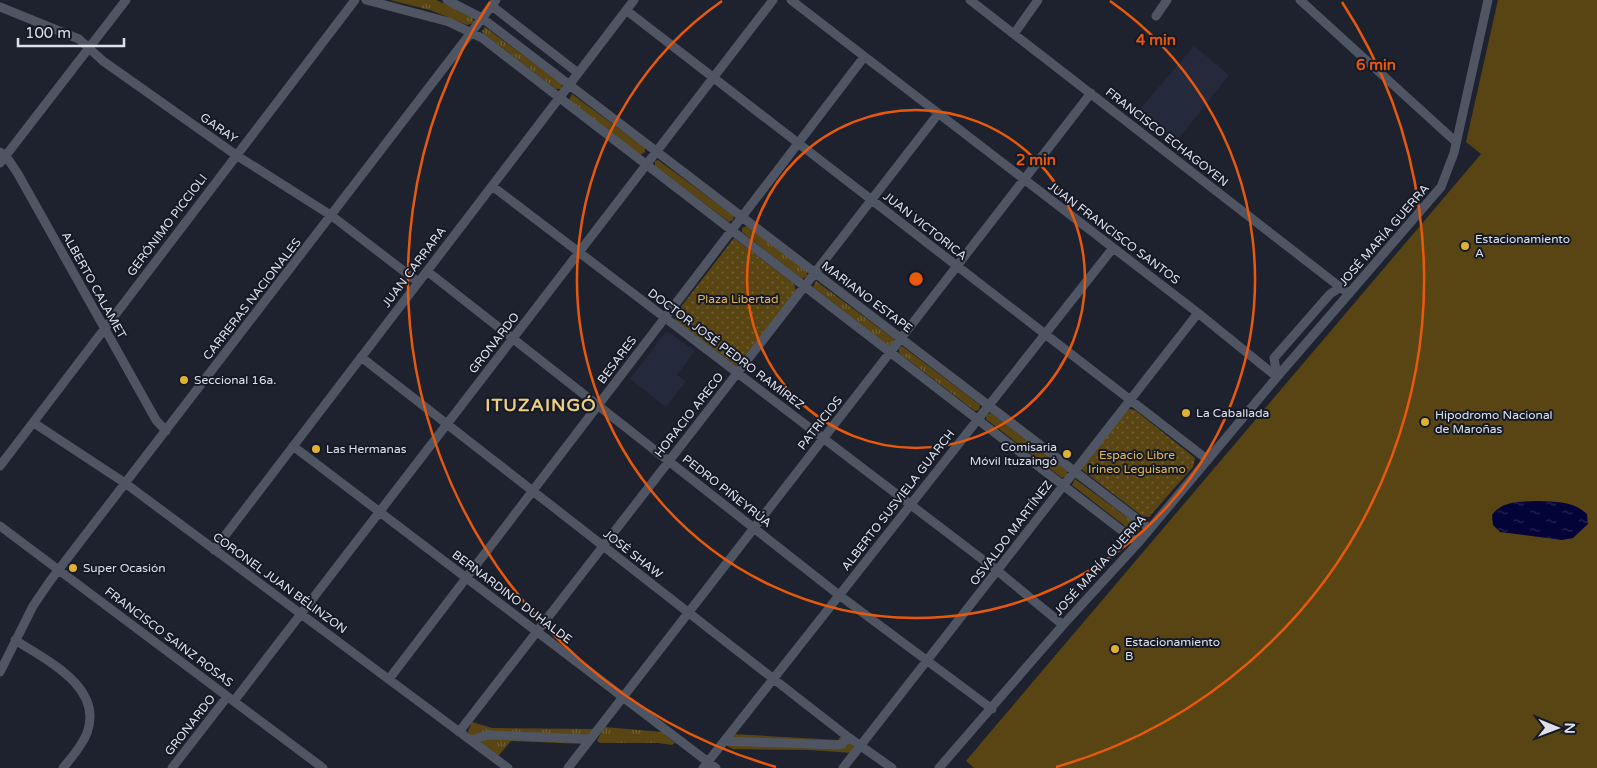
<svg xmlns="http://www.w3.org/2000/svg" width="1597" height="768" font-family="'Varela Round',sans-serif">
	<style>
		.built { fill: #242a3c }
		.grass { fill: url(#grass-tufts) }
		.park { fill: url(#park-dots) }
		.pitch { fill: #584513 }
		.water { fill: url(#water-ripples) }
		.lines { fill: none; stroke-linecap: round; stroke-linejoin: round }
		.minor { stroke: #505564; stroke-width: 9 }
		.ring { fill: none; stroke: #e8590c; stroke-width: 2.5 }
		.poi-dot { fill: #dfb133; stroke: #151925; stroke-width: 2 }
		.labels { text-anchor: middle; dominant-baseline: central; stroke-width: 4; stroke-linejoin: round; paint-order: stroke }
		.street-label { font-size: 12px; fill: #dee1ea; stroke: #151925 }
		.poi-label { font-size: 12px; fill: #dee1ea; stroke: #151925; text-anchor: start }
		.park-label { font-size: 12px; fill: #e2b953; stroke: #151925 }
		.district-label { font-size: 18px; font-weight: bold; letter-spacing: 1px; fill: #edcd82; stroke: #151925 }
		.centre { fill: #e8590c; stroke: #151925; stroke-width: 2.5 }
		.ring-label { font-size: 15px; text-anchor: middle; font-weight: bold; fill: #e8590c; stroke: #151925; stroke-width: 4; stroke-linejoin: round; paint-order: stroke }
	</style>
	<defs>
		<pattern id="grass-tufts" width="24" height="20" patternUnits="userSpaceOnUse" patternTransform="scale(1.25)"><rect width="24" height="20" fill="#584513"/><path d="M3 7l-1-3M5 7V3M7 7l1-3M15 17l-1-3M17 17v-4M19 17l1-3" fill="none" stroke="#706036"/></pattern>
		<pattern id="park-dots" width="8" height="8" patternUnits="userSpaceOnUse" patternTransform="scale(1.25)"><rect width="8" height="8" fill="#584513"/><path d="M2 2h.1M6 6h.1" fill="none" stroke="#706036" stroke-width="1.8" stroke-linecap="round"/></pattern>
		<pattern id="water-ripples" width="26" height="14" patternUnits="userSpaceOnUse" patternTransform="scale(1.25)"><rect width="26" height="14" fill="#040338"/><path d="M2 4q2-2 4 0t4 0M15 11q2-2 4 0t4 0" fill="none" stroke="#282755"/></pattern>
	</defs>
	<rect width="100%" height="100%" fill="#1e222f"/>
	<path class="built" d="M1194,46L1229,75L1173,146L1135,115Z
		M665,333H670L695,351L677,375L686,381L666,407L630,379Z"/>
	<path class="grass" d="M390,0H436L472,16L474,23L467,25L430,10Z
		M485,27L562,84L561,89H556L484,34L482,31Z
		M572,94L645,148V152L640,155L569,100Z
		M658,160L734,216L733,220L729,222L655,166V161Z
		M747,226L807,271V276L802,279L742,232V228Z
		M816,281L894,339V343L889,346L813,287Z
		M902,346L980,405L979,410L975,411L899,353V348Z
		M991,413L1067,471V475L1062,478L986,419V415Z
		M1075,479L1139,526V531L1134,533L1072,485Z
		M472,722L492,728L595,729L584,744L511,741L498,756L469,735L468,731Z
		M604,727L662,732L675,743L672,745L658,743H600L597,741Z
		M733,734L838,740L842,735L855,749L853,753L810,750L733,749L727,746Z"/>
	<path class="park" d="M734,238L794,284L796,291L739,365L736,366L676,321L674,316Z
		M1130,409L1135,410L1195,458L1193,467L1149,517L1142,516L1081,469L1126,410Z"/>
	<path class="pitch" d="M1498,0H1597V768H974L966,761L987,736L1481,154L1466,142Z"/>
	<path class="water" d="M1539,501C1557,502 1573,501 1587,514L1588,524L1573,538L1562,540L1500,532L1493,525L1492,515C1503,500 1521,502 1539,501Z"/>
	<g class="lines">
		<path class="minor" d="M366,0L449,22L482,38L1138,543
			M447,0L482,18L1150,529
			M791,0L1198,313L1277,377
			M970,0L1349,294
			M1300,0L1456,142
			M492,6L578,73
			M0,7L79,39L103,61L236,155L332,216L418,282
			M626,10L1208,460
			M1156,16L1167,0
			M1014,34L1038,0
			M0,152L6,156L18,174L156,420L166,431
			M0,163L126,0
			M492,186L999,572L1063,625
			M427,271L839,595L992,709
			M361,357L848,737L892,768
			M1277,377L1274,358L1330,294L1341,287
			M34,423L125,483L508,768
			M293,446L716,768
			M0,466L355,0
			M0,526L323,768
			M214,550L634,0
			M15,640C46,660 104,687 87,733C82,746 72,757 63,768
			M0,672L33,606L50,581L496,0
			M389,679L864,57
			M234,701L773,0
			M459,732L938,114
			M471,740L488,735L590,739
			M724,741L837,745L842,744L848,737
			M172,768L227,697
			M568,768L1091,93
			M703,768L1113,248
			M843,768L1198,313
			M939,768L1063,625L1138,543L1277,377L1441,187L1454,153L1488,0"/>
	</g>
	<g class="ring">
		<circle cx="916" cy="279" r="169"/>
		<path d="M1110 1A339 339 0 1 1 722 1"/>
		<path d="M776 767A508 508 0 0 1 490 2M1342 2A508 508 0 0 1 1056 767"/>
	</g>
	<g class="poi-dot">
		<circle cx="1465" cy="246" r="5"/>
		<circle cx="184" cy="380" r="5"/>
		<circle cx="1186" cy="413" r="5"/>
		<circle cx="1425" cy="422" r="5"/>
		<circle cx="316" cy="449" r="5"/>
		<circle cx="1067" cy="454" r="5"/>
		<circle cx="73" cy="568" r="5"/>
		<circle cx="1115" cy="649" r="5"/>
	</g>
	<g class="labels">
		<g class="street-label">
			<text transform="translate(219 128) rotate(35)">GARAY</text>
			<text transform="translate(1167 137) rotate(38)">FRANCISCO ECHAGOYEN</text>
			<text transform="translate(167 225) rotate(-53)">GERÓNIMO PICCIOLI</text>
			<text transform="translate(925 226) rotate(38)">JUAN VICTORICA</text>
			<text transform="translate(1114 233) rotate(37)">JUAN FRANCISCO SANTOS</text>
			<text transform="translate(1384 235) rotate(-49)">JOSÉ MARÍA GUERRA</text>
			<text transform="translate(414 267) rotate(-53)">JUAN CARRARA</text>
			<text transform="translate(94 285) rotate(61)">ALBERTO CALAMET</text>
			<text transform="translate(867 297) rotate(37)">MARIANO ESTAPE</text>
			<text transform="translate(252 299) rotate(-52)">CARRERAS NACIONALES</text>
			<text transform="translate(494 343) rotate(-52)">GRONARDO</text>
			<text transform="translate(726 349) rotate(37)">DOCTOR JOSÉ PEDRO RAMÍREZ</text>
			<text transform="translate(617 360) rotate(-53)">BESARES</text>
			<text transform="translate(689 415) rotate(-52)">HORACIO ARECO</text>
			<text transform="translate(820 423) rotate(-52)">PATRICIOS</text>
			<text transform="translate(727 491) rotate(38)">PEDRO PIÑEYRÚA</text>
			<text transform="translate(898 500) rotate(-52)">ALBERTO SUSVIELA GUARCH</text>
			<text transform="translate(1011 533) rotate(-53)">OSVALDO MARTÍNEZ</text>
			<text transform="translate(633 554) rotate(38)">JOSÉ SHAW</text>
			<text transform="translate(1100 565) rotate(-48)">JOSÉ MARÍA GUERRA</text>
			<text transform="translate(280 583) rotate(36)">CORONEL JUAN BÉLINZON</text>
			<text transform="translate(512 597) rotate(37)">BERNARDINO DUHALDE</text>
			<text transform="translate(169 637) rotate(37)">FRANCISCO SAINZ ROSAS</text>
			<text transform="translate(190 725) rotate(-52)">GRONARDO</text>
		</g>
		<g class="poi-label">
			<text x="1475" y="239">Estacionamiento<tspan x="1475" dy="14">A</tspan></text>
			<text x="194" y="380">Seccional 16a.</text>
			<text x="1196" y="413">La Caballada</text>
			<text x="1435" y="415">Hipodromo Nacional<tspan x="1435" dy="14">de Maroñas</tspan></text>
			<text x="1057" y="447" text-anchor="end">Comisaria<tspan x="1057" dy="14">Móvil Ituzaingó</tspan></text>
			<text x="326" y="449">Las Hermanas</text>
			<text x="83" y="568">Super Ocasión</text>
			<text x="1125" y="642">Estacionamiento<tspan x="1125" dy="14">B</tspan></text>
		</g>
		<g class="park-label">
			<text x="738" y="299">Plaza Libertad</text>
			<text x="1137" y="455">Espacio Libre<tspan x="1137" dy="14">Irineo Leguisamo</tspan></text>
		</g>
		<g class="district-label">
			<text x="541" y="405">ITUZAINGÓ</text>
		</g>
	</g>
	<circle cx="916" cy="279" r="8" class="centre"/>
	<g class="ring-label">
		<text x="1156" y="45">4 min</text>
		<text x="1376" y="70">6 min</text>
		<text x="1036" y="165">2 min</text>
	</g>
	<g transform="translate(1557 728) rotate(91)" stroke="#151925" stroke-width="4" paint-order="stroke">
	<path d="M0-4L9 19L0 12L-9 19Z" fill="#dee1ea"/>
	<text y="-8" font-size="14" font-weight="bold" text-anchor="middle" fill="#dee1ea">N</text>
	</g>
	<path d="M18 38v8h106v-8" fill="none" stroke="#dee1ea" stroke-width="2.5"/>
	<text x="25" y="38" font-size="15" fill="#dee1ea" stroke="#151925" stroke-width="4" paint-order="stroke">100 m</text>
</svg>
